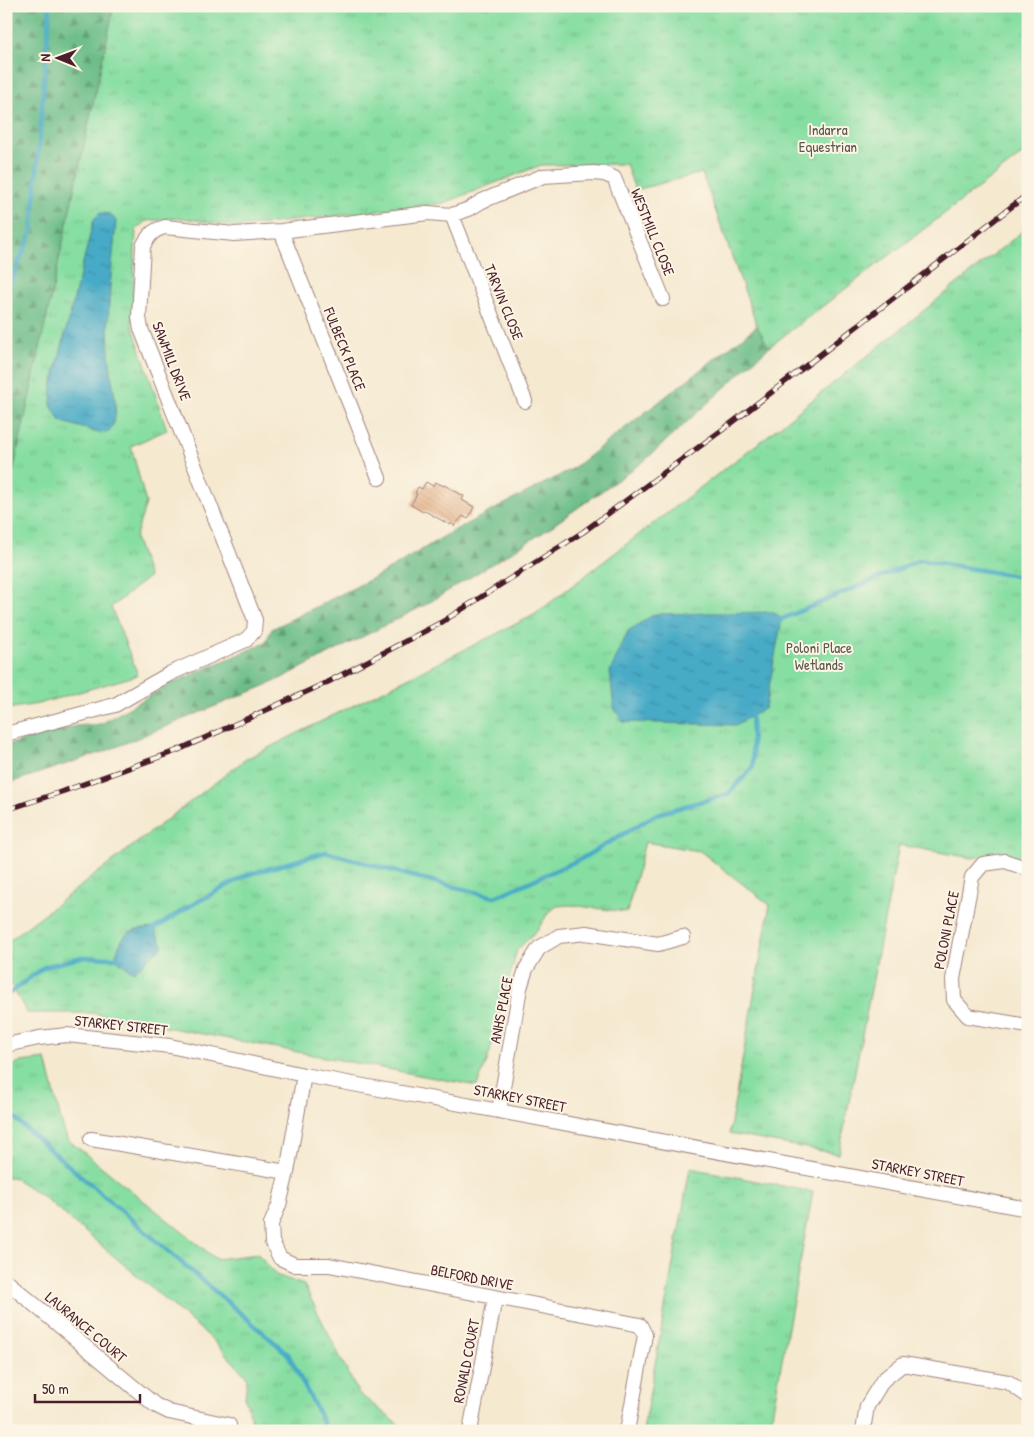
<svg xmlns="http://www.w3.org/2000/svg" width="1034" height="1437" font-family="'Patrick Hand',sans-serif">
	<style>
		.forest { fill: url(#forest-firs); stroke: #5b6e5a }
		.park { fill: url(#park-tufts); stroke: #687e66 }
		.water { fill: url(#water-ripples); stroke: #486478 }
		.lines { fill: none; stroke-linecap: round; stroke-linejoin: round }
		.stream { stroke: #46aac6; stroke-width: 4.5 }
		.building { fill: url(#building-back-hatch) }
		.minor-casing { stroke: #a0847e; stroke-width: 16 }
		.minor { stroke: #fff; stroke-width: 14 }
		.rail-casing { stroke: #4a1f2b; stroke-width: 5.5 }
		.rail { stroke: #fcf5e5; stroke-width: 4; stroke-dasharray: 11; stroke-linecap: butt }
		.labels { text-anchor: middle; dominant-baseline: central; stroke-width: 4; stroke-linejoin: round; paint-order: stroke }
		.park-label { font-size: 15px; fill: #5c584f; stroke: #fcf5e5 }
		.street-label { font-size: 15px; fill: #4a1f2b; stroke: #fcf5e5 }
	</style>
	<defs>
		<pattern id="forest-firs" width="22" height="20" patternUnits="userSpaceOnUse" patternTransform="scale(1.25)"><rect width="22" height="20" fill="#6cbd88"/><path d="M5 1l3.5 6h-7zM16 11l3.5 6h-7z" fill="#5b996f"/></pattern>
		<pattern id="park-tufts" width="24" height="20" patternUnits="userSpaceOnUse" patternTransform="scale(1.25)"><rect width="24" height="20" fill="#86dea2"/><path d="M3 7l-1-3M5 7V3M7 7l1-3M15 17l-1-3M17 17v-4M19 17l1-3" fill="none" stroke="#75be8c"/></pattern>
		<pattern id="water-ripples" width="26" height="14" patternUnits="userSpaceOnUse" patternTransform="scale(1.25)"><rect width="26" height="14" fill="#46aac6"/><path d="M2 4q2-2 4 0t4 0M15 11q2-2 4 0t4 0" fill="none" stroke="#3c8aa1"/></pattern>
		<pattern id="building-back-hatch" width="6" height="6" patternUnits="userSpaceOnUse" patternTransform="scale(1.25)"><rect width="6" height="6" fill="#e2ad83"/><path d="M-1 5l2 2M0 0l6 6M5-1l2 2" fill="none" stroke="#c39471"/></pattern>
	</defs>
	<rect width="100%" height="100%" fill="#fcf5e5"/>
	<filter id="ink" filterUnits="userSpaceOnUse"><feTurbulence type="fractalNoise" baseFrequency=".02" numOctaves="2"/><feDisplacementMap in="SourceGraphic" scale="10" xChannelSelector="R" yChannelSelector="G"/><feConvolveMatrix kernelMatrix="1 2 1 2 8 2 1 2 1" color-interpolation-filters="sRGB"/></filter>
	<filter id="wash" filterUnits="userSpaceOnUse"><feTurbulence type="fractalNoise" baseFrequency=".0096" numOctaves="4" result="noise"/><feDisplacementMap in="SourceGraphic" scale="20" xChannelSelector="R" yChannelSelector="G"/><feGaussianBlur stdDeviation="1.12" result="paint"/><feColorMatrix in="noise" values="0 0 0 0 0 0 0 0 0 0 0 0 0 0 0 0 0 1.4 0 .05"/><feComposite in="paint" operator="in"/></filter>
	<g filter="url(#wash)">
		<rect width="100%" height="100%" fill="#f5e9d0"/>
		<path class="forest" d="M6,6H112V16L6,505Z
			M757,326L769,347L643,462L542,533L425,605L274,682L106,751L6,784V745L76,726L101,724L168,685L265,643L272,629L381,574L453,531L572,469Z"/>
		<path class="park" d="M112,6H1028V150L769,347L757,326L702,173L635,190L626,164L541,165L444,203L239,227L182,218L146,221L136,229L132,324L167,430L131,446L146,503L135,538L149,577L111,607L138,675L38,704L6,709V505L112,16Z
			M1028,227V861L1004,853L972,858L899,845L839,1154L729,1134L770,905L700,851L645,842L627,912L570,905L557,906L548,913L538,929L517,950L488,1059L477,1086L92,1013H27L6,976V943L246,759L534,615L765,438Z
			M46,1059L61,1121L67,1139L216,1259L258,1254L276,1275L304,1285L358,1393L407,1431H257L252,1427L251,1416L245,1399L247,1377L211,1338L45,1198L13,1177H6V1068L21,1062Z
			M690,1168L813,1192L769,1431H643Z"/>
		<path class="water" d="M100,213L110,214L116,221C112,271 104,323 111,372C113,391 121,416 109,432L99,433L60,421L51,405L52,386L94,219Z
			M774,612L782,619L765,708L736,725L623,722L614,708L610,672L628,631L655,614Z
			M154,928L163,946L133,972L115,958C123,931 127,930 154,928Z"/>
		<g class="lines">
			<path class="stream" d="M6,294L32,231L50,6
				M777,622L782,619L920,560L1028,578
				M151,931L188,907L247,875L326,852L404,874L495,897L581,859L657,814L728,794L753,767L751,716L750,712
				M6,996L44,967L82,957L115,958L121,955
				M6,1109L25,1128L288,1354L322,1420L325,1431"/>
		</g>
		<g id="blocks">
			<path class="building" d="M426,482L433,486L435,482L444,486V485L464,496L462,500L474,507L468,519L463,516L454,526L451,523L450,525L425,511L423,512L411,505L417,494L415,493L418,487L422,489Z"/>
		</g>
	</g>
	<g filter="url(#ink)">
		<use href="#blocks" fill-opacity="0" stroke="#a0847e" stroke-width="1"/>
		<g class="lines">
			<g class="minor-casing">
				<path id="minor" d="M452,215L525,401
					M281,231L379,478
					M6,734L115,705L171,673L246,640L254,631L255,620L141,329L139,317L143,246C149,235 153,230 165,227L234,234L281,231L428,213L452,215L469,209L482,201L543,176L593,173L604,174L614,178L663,299
					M1028,869L1005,861L983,864L972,877L953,979L954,1000L968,1016L1028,1026
					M6,1045L39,1038L67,1035L170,1046L304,1075L1028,1209
					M304,1075L287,1172L279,1205L271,1224L272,1242L280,1258L295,1265H329L640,1325L645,1335L627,1431
					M499,1111L520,988L526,969L539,948L559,936L586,933L658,944L683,937
					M91,1139L287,1172
					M6,1281L155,1405L169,1412L229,1425
					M470,1431L495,1298
					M863,1431L867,1406L883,1380L903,1364L1008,1382L1028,1396"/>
			</g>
			<use href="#minor" class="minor"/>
			<g class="rail-casing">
				<path id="rail" d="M6,810L64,791L176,751L328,682L442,622L583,532L733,422L1028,194"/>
			</g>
			<use href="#rail" class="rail"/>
		</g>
	</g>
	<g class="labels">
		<g class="park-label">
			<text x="828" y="129">Indarra<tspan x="828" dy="17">Equestrian</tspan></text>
			<text x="819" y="647">Poloni Place<tspan x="819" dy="17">Wetlands</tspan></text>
		</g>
		<g class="street-label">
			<text transform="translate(653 232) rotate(68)">WESTMILL CLOSE</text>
			<text transform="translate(504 302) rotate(68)">TARVIN CLOSE</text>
			<text transform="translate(345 349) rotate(68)">FULBECK PLACE</text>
			<text transform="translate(172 361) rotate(69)">SAWMILL DRIVE</text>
			<text transform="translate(946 930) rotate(-79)">POLONI PLACE</text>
			<text transform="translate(501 1010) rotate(-79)">ANHS PLACE</text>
			<text transform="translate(121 1025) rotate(6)">STARKEY STREET</text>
			<text transform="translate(520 1098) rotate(11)">STARKEY STREET</text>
			<text transform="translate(918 1172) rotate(11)">STARKEY STREET</text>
			<text transform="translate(472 1277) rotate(11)">BELFORD DRIVE</text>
			<text transform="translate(86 1327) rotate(40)">LAURANCE COURT</text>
			<text transform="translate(466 1361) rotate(-79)">RONALD COURT</text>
		</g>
	</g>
	<rect width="1034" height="1437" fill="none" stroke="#fcf5e5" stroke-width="25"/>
	<g transform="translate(58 58) rotate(271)" stroke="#fcf5e5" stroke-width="4" paint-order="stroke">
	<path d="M0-4L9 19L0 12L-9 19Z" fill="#4a1f2b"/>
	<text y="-8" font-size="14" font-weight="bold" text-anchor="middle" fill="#4a1f2b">N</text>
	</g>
	<path d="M35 1394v8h105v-8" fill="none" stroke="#4a1f2b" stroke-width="2.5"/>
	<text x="42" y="1394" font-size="15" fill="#4a1f2b" stroke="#fcf5e5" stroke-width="4" paint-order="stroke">50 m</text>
</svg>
